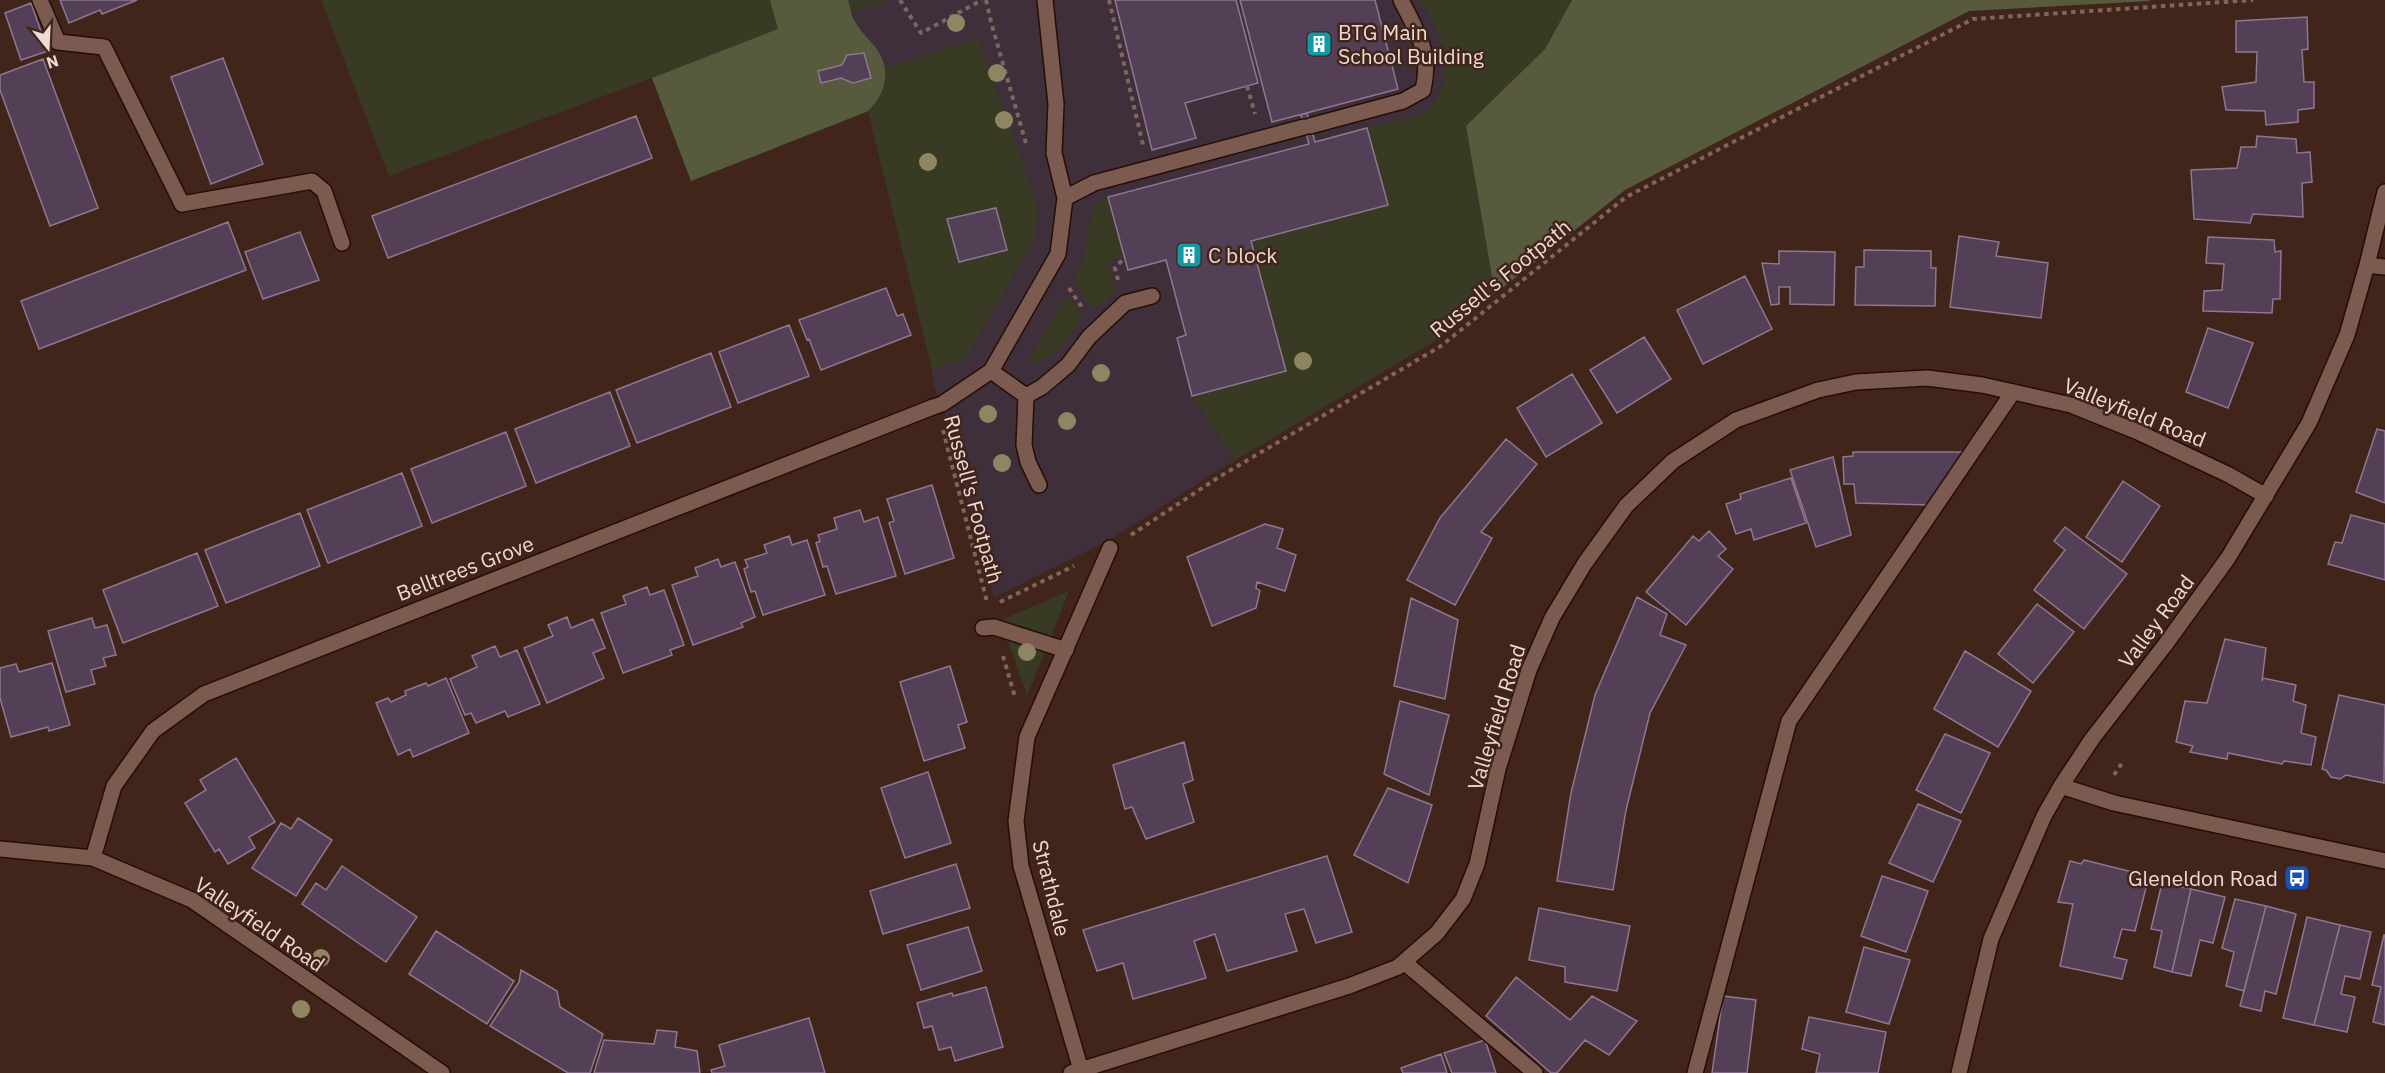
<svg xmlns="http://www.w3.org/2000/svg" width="2385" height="1073" font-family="'IBM Plex Sans',sans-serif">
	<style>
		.education { fill: #3f2f3a }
		.green { fill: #383a24 }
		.forest { fill: #585a3e }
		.building { fill: #533f56; stroke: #8e7790; stroke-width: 1.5 }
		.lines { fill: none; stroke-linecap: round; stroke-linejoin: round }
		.lane-casing { stroke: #260d05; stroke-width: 18 }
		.street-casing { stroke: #260d05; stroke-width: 18 }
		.path { stroke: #7f665d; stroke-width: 4; stroke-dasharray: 4.5 4.5; stroke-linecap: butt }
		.lane { stroke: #7b5b4f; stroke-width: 15 }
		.street { stroke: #7b5b4f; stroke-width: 15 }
		.tree { fill: #908562 }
		.labels { text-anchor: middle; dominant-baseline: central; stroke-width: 5; stroke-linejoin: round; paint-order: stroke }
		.poi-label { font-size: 21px; fill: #eedad4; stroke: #41251b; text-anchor: start }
		.street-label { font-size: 21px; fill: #eedad4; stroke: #41251b }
	</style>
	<rect width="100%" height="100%" fill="#41251b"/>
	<path class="education" d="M848,0H1572L1545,49L1466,126L1495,294L1438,339L1214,473L1108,541L994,597L942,404L934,386L932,370L868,111L886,77L883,65L878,51L854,20Z"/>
	<path class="green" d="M321,0H884L885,3L851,12L854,20L878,51L884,68L978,38L1038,206L1035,238L965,360L932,370L868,112L691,181L652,78L389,176Z
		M1420,0H1572L1545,49L1466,126L1495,294L1438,339L1235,460L1192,396L1286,370L1251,241L1387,205L1367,128C1385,123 1408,120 1425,112C1431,109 1436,100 1439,94C1457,59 1437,30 1420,0Z
		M1108,197L1123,253L1109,264L1116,291L1093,310L1074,279L1084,258L1090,221L1097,202Z
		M1064,297L1072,299L1082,318L1060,350L1035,363L1030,359Z
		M1069,591L1027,696L1001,620Z"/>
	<path class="forest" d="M770,0H848C850,6 851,13 853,18C858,29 869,39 876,48C892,70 886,94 868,111L691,181L652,78L778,29Z
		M1572,0H2150V1L1969,11L1625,190L1495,294L1466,126L1545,49Z"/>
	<path class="building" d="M60,0H137L102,14L100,10L69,23Z
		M1115,0H1236L1258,83L1185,103L1196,138L1152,150Z
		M1240,0H1375L1398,89L1272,122Z
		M31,3L48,51L21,60L5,13Z
		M2307,17L2308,49L2302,50L2304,82H2314V108L2298,110V122L2266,125L2265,111L2226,110L2222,87L2256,82L2257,52H2236V21Z
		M864,53L871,78L853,83L841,78L821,83L818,71L842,65L847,55Z
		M223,58L263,164L211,184L171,77Z
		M43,59L98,208L50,226L0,90V75Z
		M1307,113L1315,142L1367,128L1388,205L1251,241L1286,371L1192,396L1177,338L1186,335L1166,260L1128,270L1108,197L1309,144L1301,115Z
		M636,116L652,158L388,258L372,216Z
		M2257,136L2296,139L2297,153L2310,152L2312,182L2302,183L2303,217L2253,214L2250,223L2194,219L2191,170L2237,168L2241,147H2256Z
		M996,208L1007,250L959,262L947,219Z
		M228,222L246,270L39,349L21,301Z
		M300,232L319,280L263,299L245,252Z
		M1959,236L1999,242L1996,256L2048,263L2041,318L1950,307Z
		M2208,237L2274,240L2275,252L2281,251L2280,299H2273L2272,313L2203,311L2204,291L2222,290L2224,264L2206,263Z
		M1864,250L1931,251V268H1936L1935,306L1855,305L1856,267H1864Z
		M1779,251L1835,252L1834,305L1790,304V287H1779V304L1771,305L1762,263L1779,264Z
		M1745,276L1772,329L1703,364L1677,310Z
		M886,288L897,316L903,314L911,335L821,370L809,339L807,340L799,320Z
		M789,325L809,376L738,403L719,352Z
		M2208,328L2253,343L2228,408L2186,392Z
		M1644,337L1671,379L1617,413L1590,370Z
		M711,353L731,407L637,443L616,390Z
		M1572,374L1602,423L1546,457L1517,408Z
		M610,392L630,446L536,483L515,429Z
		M2377,429L2385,431V503L2356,492Z
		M506,432L526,486L432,523L411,469Z
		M1506,439L1537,464L1481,532L1492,538L1455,605L1407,580L1440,518Z
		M1853,452H1967L1929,505L1856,503L1854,484H1844L1843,457L1853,456Z
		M1833,457L1851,535L1816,547L1790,470Z
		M402,473L422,526L328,563L307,510Z
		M1791,478L1806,523L1754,540L1751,529L1736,534L1726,504L1741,499L1740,494Z
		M2123,481L2160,506L2122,562L2086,537Z
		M932,485L954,558L905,574L889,523L894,521L887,499Z
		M860,510L864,522L878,517L896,576L836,594L827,566L823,567L816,543L820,541L818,535L837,529L834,518Z
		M300,513L320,566L226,603L205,550Z
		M2351,515L2385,524V580L2328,564L2335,542L2342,543Z
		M1265,524L1283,529L1277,548L1296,555L1285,591L1257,582L1256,588L1260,591L1256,608L1212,626L1187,557Z
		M2065,527L2127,574L2084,629L2034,590L2065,550L2054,541Z
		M1709,531L1726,549L1718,556L1733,569L1686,625L1646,592L1693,536L1699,541Z
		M789,536L792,545L807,540L825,595L763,615L755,591L751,592L744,569L748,567L745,560L767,553L764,545Z
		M197,553L218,606L123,643L103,590Z
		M718,559L721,567L735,562L755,617L741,623L743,627L693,645L672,585L698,576L695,568Z
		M647,587L650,595L664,590L684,645L670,650L672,655L623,673L601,613L626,604L623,596Z
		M1637,597L1667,614L1660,635L1686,645L1650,713L1626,810L1613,890L1557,881L1571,793L1595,695Z
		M1411,598L1458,620L1445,699L1394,686Z
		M2037,604L2074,632L2033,683L1998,654Z
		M567,617L571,628L593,619L605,648L593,653L604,678L547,703L524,648L553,636L548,625Z
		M92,618L95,628L107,625L116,655L103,658L106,666L91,670L95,684L66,692L48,631Z
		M2225,639L2266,648L2262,681L2263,678L2296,685L2293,701L2306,705L2301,733L2316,737L2311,765L2284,761L2282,764L2228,753L2227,759L2190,752L2193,746L2176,742L2185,701L2207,703Z
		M495,646L500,657L517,650L540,704L508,717L505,711L476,723L471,713L465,715L450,679L477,667L472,656Z
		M1965,651L2031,691L1998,747L1934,709Z
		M52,663L70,725L49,731L48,727L11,737L0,698V668L16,664L19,672Z
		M950,666L967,722L958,725L965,748L924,761L900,682Z
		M446,678L469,733L413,757L410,749L398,755L376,703L388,698L391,702L406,695L405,691L426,683L428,686Z
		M2339,695L2385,705L2384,783L2346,775L2340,779L2331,777L2326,770L2322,769Z
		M1400,701L1449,715L1429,795L1384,774Z
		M1945,734L1990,753L1961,813L1916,790Z
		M1184,742L1193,780L1183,784L1194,822L1146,839L1132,807L1125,809L1113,765Z
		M236,758L275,822L249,837L255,848L228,864L219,849L215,852L185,803L206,790L200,780Z
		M928,772L951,843L905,858L881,788Z
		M1388,788L1432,805L1408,883L1354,855Z
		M1918,804L1961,821L1933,882L1889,863Z
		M298,818L332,840L296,896L252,868L281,823L291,829Z
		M1327,856L1352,932L1316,943L1304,909L1285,914L1297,951L1227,971L1215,934L1194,941L1206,978L1133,999L1123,963L1097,971L1083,930Z
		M2084,860L2149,876L2135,931L2122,929L2114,957L2127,960L2122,979L2060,966L2073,904L2058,902L2070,861L2081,864Z
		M956,864L970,908L883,934L870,891Z
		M342,866L417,917L386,962L302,904L316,883L326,890Z
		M1882,876L1928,891L1906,952L1861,936Z
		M2162,883L2191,889L2172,972L2154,967L2162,931L2151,929Z
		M2191,889L2225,897L2213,943L2200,940L2191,976L2172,972Z
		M2235,899L2266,906L2244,991L2226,986L2234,952L2222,948Z
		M2266,906L2296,914L2276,994L2265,991L2261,1011L2240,1006Z
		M1539,908L1630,926L1617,991L1565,982V967L1529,960Z
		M2307,917L2340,925L2314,1025L2283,1018Z
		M2340,925L2371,932L2360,979L2345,976L2341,994L2355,997L2347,1032L2314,1025Z
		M968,927L982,971L921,990L907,945Z
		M436,931L514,981L487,1024L409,974Z
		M2384,935H2385V1025L2373,1022L2381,987L2372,985Z
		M1864,947L1910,960L1889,1024L1846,1012Z
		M521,970L557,991L560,1007L603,1034L590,1073H568L490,1026L519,982Z
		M1516,977L1570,1020L1592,996L1637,1021L1609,1055L1585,1040L1557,1073H1551L1486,1016Z
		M986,987L1003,1047L955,1061L951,1047L939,1050L932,1026L924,1028L917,1003L952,993L953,996Z
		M1723,996L1756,1000L1747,1073H1712Z
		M1809,1017L1886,1032L1878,1073H1816L1820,1054L1802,1049Z
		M809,1018L825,1073H712L711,1070L725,1066L719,1045Z
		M657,1030L677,1032L675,1047L697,1051L700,1073H594L604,1040L654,1044Z
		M1485,1040L1496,1073H1452L1444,1053Z
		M1441,1054L1447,1073H1403L1401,1068Z"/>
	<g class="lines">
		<g class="lane-casing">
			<path id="lane" d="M1310,126L1403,101L1423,90C1432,53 1417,32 1401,0
				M1065,198L1094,183L1304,127
				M182,204L312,181L324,191L342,243
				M991,371L1026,396L1042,387L1068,365L1089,337L1125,303L1152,296
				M1026,396L1024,445L1028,462L1039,485
				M933,407L942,404L991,371L1058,254L1065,198L1054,153L1056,104L1045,0
				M983,628L994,627L1066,650
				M1404,962L1535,1073
				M1695,1073L1789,721L2013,392"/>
		</g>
		<g class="street-casing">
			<path id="street" d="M40,0L58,42L104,47L182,204
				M2367,265L2385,267
				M2061,786L2114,803L2385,861
				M0,849L93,858L192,900L442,1073
				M93,858L114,786L153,731L204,694L933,407
				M1081,1070L1021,866L1016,821L1027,737L1110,548
				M1071,1073L1349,986L1398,967L1437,933L1463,899L1477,864L1498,769L1529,670L1552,618L1585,563L1626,506L1673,461L1736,420L1818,390L1856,382L1927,378L1982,385L2071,405L2138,432L2229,475L2266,496
				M1959,1073L1991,939L2044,816L2061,786L2092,739L2165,645L2228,558L2309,423L2347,335L2367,265L2385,192"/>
		</g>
		<path class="path" d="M900,0L921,33L982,0
			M986,0L991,22L1027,147
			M1109,0L1143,145
			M1247,86L1255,114
			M1118,280L1115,268L1124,258
			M1069,288L1083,309
			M943,430L987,602
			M1131,535L1219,477L1441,346L1626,197L1973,19L2253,0
			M1000,602L1074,566
			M1003,656L1015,697
			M2114,775L2122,763"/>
		<use href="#lane" class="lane"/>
		<use href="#street" class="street"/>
	</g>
	<g class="tree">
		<circle cx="956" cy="23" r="9"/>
		<circle cx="997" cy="73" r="9"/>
		<circle cx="1004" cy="120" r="9"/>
		<circle cx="928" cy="162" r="9"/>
		<circle cx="1303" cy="361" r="9"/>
		<circle cx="1101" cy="373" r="9"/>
		<circle cx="988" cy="414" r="9"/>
		<circle cx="1067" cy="421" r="9"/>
		<circle cx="1002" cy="463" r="9"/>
		<circle cx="1027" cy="652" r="9"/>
		<circle cx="321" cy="958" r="9"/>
		<circle cx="301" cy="1009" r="9"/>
	</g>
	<defs>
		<g id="building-square" transform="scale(1.35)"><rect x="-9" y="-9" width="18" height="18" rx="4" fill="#0f9aa8" stroke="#41251b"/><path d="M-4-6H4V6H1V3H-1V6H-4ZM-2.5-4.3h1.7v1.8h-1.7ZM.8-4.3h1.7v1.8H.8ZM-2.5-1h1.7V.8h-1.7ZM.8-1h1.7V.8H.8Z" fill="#fff"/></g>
		<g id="bus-square" transform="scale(1.35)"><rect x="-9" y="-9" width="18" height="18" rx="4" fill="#1a4fb4" stroke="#41251b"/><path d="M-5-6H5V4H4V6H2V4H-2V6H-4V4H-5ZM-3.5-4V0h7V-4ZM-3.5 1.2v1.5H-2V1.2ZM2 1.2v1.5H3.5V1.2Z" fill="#fff"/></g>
	</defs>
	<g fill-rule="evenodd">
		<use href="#building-square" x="1319" y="44"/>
		<use href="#building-square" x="1189" y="255"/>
		<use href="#bus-square" x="2297" y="878"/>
	</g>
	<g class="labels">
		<g class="poi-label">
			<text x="1338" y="32">BTG Main<tspan x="1338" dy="24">School Building</tspan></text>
			<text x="1208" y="255">C block</text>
			<text x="2278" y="878" text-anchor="end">Gleneldon Road</text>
		</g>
		<g class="street-label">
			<text transform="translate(1500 278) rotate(-39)">Russell's Footpath</text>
			<text transform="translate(2135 412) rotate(22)">Valleyfield Road</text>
			<text transform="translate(974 499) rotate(75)">Russell's Footpath</text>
			<text transform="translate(465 568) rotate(-21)">Belltrees Grove</text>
			<text transform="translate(2156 621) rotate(-53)">Valley Road</text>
			<text transform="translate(1496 717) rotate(-73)">Valleyfield Road</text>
			<text transform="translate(1052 888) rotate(76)">Strathdale</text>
			<text transform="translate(260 924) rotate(34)">Valleyfield Road</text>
		</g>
	</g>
	<g transform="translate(48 48) rotate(162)" stroke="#41251b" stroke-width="4.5" paint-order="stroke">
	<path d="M0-4.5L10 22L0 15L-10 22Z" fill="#eedad4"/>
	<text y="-9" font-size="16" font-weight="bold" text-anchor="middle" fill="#eedad4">N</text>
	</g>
</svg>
